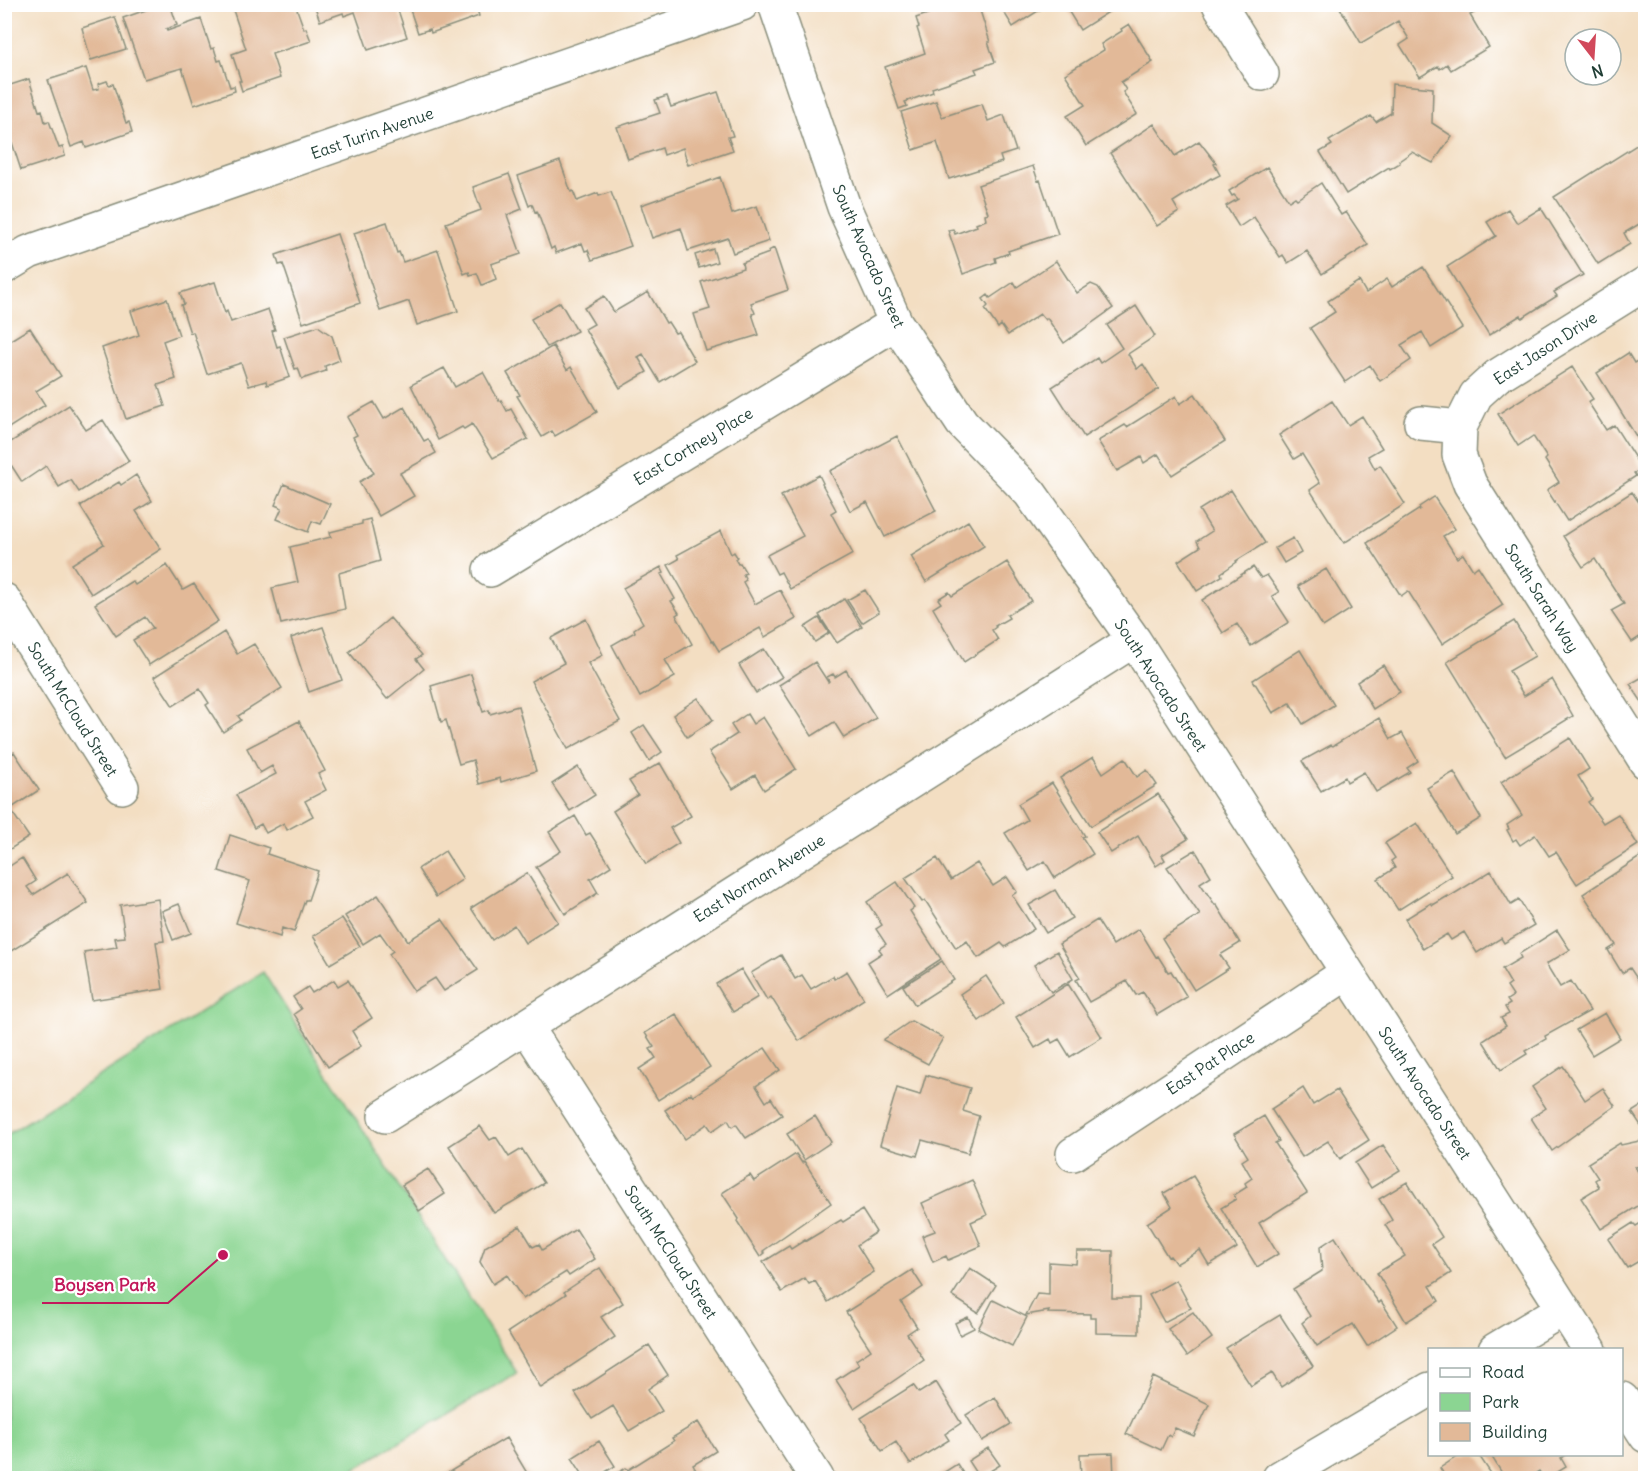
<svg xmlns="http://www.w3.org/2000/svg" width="1650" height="1483" font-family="Delius,sans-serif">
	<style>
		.green { fill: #8bd592; stroke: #558963; stroke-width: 1.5 }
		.building { fill: #e2b998 }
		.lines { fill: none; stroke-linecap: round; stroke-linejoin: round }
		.minor-casing { stroke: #898e7b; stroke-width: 36 }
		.minor { stroke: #fff; stroke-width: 33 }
		.labels { text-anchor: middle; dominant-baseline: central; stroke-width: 4.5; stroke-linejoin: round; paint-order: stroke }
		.street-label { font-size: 16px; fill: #1f3d34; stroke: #fff }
		.leader { fill: none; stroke: #c2185b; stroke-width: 2 }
		.callout-dot { fill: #c2185b; stroke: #fff; stroke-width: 2 }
		.callout-label { font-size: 18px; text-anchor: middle; font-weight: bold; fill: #c2185b; stroke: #fff; stroke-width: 4.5; stroke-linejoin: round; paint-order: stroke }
	</style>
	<rect width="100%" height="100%" fill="#fff"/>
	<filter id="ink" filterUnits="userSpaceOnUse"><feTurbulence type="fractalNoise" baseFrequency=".0167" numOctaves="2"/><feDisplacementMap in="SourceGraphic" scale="12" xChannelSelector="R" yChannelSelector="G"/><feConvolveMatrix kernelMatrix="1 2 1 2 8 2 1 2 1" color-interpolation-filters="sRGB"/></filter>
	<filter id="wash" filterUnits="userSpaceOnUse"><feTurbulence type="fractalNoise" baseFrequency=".008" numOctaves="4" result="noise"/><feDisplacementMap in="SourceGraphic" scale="24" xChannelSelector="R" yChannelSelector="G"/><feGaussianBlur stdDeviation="1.35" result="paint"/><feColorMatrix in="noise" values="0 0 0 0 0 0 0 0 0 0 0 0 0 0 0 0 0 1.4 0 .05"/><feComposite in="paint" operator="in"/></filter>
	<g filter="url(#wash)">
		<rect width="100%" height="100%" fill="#f3dec2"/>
		<path class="green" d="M263,972L517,1373L339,1478H5V1136Z"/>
		<g id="blocks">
			<path class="building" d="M163,4H170L177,25L166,29L167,31L201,19L211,49L214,48L218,61L221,60L230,87L234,86L235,91L194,105L182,68L144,79L123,18Z
				M231,4H295L304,29L306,28L311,41L272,54L280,78L242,91L239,81H241L232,54L246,49Z
				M314,4H396L407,37L368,50L355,12L344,16L343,13L320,21Z
				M408,4H472L473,10L477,9L479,16L431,33L430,29L418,33Z
				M949,4H978L990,42H988L995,62L975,69L977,73L932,88L933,92L905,102L907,106L899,109L885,67L925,53L917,28L919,27L916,18L950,6Z
				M999,4H1049L1013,27Z
				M1064,4H1117L1118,6L1080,30Z
				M1345,4H1474L1478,11L1470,15L1489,47L1451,70L1447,64L1440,69L1438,66L1420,77L1400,45L1409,39L1398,21L1361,43L1340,8Z
				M115,17L126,49L91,60L82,28Z
				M1129,24L1153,62L1121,82L1126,90L1123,92L1137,114L1086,146L1067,116L1085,105L1065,74L1104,50L1101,44L1122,31L1121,29Z
				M86,68L93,90L99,89L98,84L107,81L109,85L113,84L126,123L129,122L132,132L86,148L84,142L71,147L48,80Z
				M29,79L39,111L42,110L45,122L49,121L59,148L63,147L65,156L21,170L8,130L4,132V87Z
				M1392,84L1433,88L1432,123L1452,136L1433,163L1412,152L1399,161L1400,163L1390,169L1389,167L1346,194L1320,152L1332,145L1329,141L1371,116L1376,122L1391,113Z
				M718,92L733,136L728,137L733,150L688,165L683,148L664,155L662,148L628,159L617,127L660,113L655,100L667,96L671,107Z
				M936,101L942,117L982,104L988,121L1004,115L1016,151L1000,156L1002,162L949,179L937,142L913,150L901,112Z
				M1154,124L1175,156L1199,141L1216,163L1214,164L1220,175L1212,179L1211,178L1173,202L1179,212L1157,226L1110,153Z
				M1646,139V220L1624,233L1630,244L1598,264L1554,197Z
				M560,161L571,192L573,191L577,201L598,193L599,196L611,192L631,246L592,260L588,250L585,251L582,243L556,253L554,247L551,249L537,211L535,212L532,204L529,206L518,176Z
				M1033,166L1038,181L1040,180L1058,234L1008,251L1009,253L995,258L996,262L963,274L948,230L953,229L955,234L977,226L976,224L986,220L985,214L988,213L978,185Z
				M1267,167L1289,201L1295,197L1297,199L1321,183L1341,215L1346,212L1368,245L1322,274L1307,251L1288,263L1283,255L1280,257L1254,217L1239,227L1226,206L1238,199L1234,195L1232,196L1229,191Z
				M509,174L522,209L507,215L521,254L491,264L496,279L482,285L477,273L470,275L469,272L464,274L446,223L481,210L473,187Z
				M720,177L732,214L757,206L769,241L733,253L728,238L688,251L681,228L652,238L641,205Z
				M1541,208L1583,275L1554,292L1557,296L1522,318L1521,315L1489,335L1447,267L1496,236L1487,222L1508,209L1517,223Z
				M387,222L397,253L399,252L403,262L438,250L458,311L417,325L409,301L380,311L354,233Z
				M337,234L360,303L303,323L283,264L279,265L276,255Z
				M774,248L788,290L751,303L755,313L752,314L759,335L706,351L694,314L710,309L701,282L743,268L742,263L769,253L768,251Z
				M713,249L717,262L699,268L695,255Z
				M1056,261L1077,293L1091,284L1098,287L1113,308L1064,343L1047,318L1045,320L1040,314L1008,335L1001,325L998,328L985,309L988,306L983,299L988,295L990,298L1014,282L1017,287Z
				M1423,267L1462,328L1431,348L1422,332L1401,345L1411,360L1380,381L1370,365L1345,382L1310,328L1335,312L1328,301L1359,281L1366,293L1387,279L1392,287Z
				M215,282L225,313L227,311L231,322L268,309L275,330L272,331L277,347L280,346L290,377L267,385L266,381L249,386L241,363L207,374L193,332L190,333L181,305L184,304L180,293Z
				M648,292L666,323L668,322L675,333L678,332L695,361L660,382L643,354L638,357L647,372L620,388L585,329L594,324L584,308L604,296L614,312Z
				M167,299L179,335L163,341L176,379L158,385L165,406L126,419L102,348L139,335L131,311Z
				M560,302L577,331L547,347L531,319Z
				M1136,306L1155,336L1128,354L1137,369L1143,364L1159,389L1084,437L1052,387L1097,358L1100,363L1122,348L1107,325Z
				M318,326L332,336L340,360L325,366L326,371L302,379L298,368L295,369L284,337Z
				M30,328L61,376L36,391L45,405L4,431V344Z
				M553,346L567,370L571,367L597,412L555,436L552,431L542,437L517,396L520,395L507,373Z
				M1628,353L1634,363L1646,356V437L1639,441L1597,373Z
				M1572,367L1593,399L1588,402L1606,430L1614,425L1642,469L1634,473L1636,476L1567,521L1547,490L1559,482L1545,460L1547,458L1533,436L1518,446L1498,414Z
				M444,368L455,387L483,372L499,401L501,400L507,411L511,409L528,439L493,458L472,424L464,429L462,427L438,440L411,385Z
				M1195,394L1225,441L1172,475L1158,454L1144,463L1141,457L1117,471L1098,441L1125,425L1127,427L1176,396L1180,404Z
				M1332,401L1348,425L1362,416L1382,448L1368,456L1375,469L1380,465L1405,504L1344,543L1310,490L1320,483L1302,454L1294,459L1279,435Z
				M374,402L384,419L404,407L424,441L428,439L436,453L400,473L414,496L379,516L359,482L374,473L353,437L357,435L347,417Z
				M69,405L86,430L103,420L129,461L79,492L71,480L59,487L46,466L22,482L4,454V444L10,440L11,442Z
				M897,436L936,511L885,537L867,502L850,511L830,471Z
				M136,475L152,501L136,511L161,549L91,594L72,564L104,544L80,506L119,482L121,485Z
				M819,475L823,483L822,484L836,510L831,513L853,554L790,589L781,572L777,574L767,555L803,536L781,496Z
				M284,484L330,504L321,524L312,521L308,532L277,519L282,508L275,505Z
				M1231,490L1265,543L1236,561L1237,562L1221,573L1222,576L1197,591L1178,561L1200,547L1197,541L1212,531L1199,510Z
				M1632,492L1646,513V633L1632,642L1611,611L1624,604L1595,559L1583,567L1563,536Z
				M1434,497L1455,529L1443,536L1457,558L1463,554L1473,570L1478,566L1503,605L1442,644L1408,591L1401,596L1367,543L1420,509L1419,507Z
				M370,519L380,561L339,573L345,609L281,624L272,588L298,582L290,547L331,537L330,532L362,524V521Z
				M968,521L984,546L926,582L911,556Z
				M721,531L731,554L734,552L737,557L735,559L738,564L740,563L746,573L743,574L746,580L743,582L755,604L780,590L796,619L765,637L760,628L719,651L713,641L712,642L668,565L679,559L677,555Z
				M1293,538L1301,553L1284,563L1275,548Z
				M1007,562L1031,601L1007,615L1009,618L995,626L996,627L992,630L998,640L964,662L933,608L941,603L938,599L949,592L952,596Z
				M167,565L183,590L194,584L218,621L149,665L133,640L153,628L145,617L116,636L95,604L132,581L135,585Z
				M661,567L664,573L661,574L675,599L671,601L679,613L676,615L692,644L665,660L675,677L640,697L612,645L635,632L634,629L643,623L623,588Z
				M1253,567L1261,578L1267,575L1279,592L1272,596L1289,622L1251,646L1237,624L1223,633L1202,600Z
				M1326,569L1351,609L1323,627L1298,586Z
				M865,590L879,612L862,623L847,600Z
				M844,599L862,627L837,643L819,615Z
				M390,618L422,655L416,659L424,669L387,699L349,652Z
				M819,618L829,633L815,642L805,627Z
				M586,619L603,655L588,663L620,721L568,749L531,681L564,663L551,638Z
				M1514,621L1535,656L1509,671L1524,696L1552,679L1573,716L1505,757L1447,662Z
				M323,627L342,680L309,692L291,638Z
				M224,632L237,654L254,644L282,688L238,716L241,720L223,732L206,705L209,703L200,689L173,706L154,677Z
				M764,649L782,677L756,693L739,665Z
				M1300,650L1334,705L1303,724L1290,703L1273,713L1253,680Z
				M815,662L828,682L829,681L827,677L833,674L835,677L846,670L876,718L844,738L834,722L812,736L779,685Z
				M1383,665L1400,692L1373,709L1357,682Z
				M471,674L483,712L489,710L490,714L518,706L536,771L501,782L500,778L479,784L473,760L459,764L446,720L441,722L431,686Z
				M1646,675V708L1630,684Z
				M698,698L713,720L687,737L673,715Z
				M747,714L753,724L763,717L796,769L764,790L755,775L733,789L709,752L737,734L731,725Z
				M1379,718L1391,739L1402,733L1418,761L1407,768L1410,772L1376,792L1364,772L1347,782L1345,777L1321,791L1302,761L1331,745L1333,746Z
				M299,721L325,771L318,774L326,790L305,801L313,816L287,830L284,823L266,833L261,824L254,828L236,795L276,774L272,766L260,773L247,748Z
				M644,725L662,752L649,761L632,733Z
				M1570,738L1589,769L1578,776L1592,799L1588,802L1603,823L1618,814L1638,845L1577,884L1556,852L1549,856L1535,835L1520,845L1516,839L1513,841L1507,830L1509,829L1507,825L1522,815L1501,782Z
				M14,752L39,790L10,809L29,837L4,853V758Z
				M1093,757L1103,773L1125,758L1137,777L1147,770L1157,785L1091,826L1060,778Z
				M660,763L691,816L670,828L679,843L646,864L613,811L638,795L629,781Z
				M578,767L595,795L570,811L552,784Z
				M1454,772L1481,818L1455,834L1427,788Z
				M1052,783L1085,836L1082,837L1093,854L1055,878L1045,861L1029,871L1005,833L1027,820L1018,804Z
				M1158,794L1188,839L1162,855L1165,860L1156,866L1138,836L1111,853L1097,832Z
				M575,816L586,835L590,833L611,866L590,879L598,893L565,914L536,867L561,851L549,832Z
				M1417,823L1452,876L1398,910L1378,879L1395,868L1391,861L1395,858L1385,843Z
				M230,835L269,848L267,854L318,871L308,900H305L294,932L282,928L280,937L236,923L250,881L219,871Z
				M1195,850L1211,876L1200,883L1215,905L1216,904L1240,943L1220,955L1229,968L1194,990L1162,938L1200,915L1167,867Z
				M445,851L463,879L436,897L418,869Z
				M1643,855L1646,858V992L1630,968L1622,973L1608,950L1616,945L1583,894Z
				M22,858L36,881L27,887L33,895L68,873L88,903L11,951L4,940V870Z
				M937,858L951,880L977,863L993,886L1007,877L1017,892L1012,895L1034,929L1005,947L1001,943L978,958L967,941L956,948L925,900L922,902L905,878Z
				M1491,871L1511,905L1519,900L1534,925L1504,943L1501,938L1477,953L1464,932L1451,940L1447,934L1423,949L1405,919L1431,903L1433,905L1448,896L1449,897Z
				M527,873L558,922L525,943L514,925L492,940L471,908Z
				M897,882L914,908L910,911L941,959L888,994L868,962L882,953L879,949L886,944L876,929L882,925L867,902Z
				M1055,890L1072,918L1046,933L1029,905Z
				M378,895L408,941L442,919L478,970L444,991L435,978L414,991L389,954L393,951L380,933L363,944L345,916Z
				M158,899L164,941L156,942L163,989L92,1000L84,952L117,947L115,938L125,937L120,905Z
				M179,904L191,933L173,940L162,911Z
				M342,918L360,946L330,964L313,936Z
				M1097,920L1113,945L1139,929L1156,957L1158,956L1168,972L1171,971L1187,997L1157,1015L1143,992L1136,995L1127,981L1089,1002L1076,980L1080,978L1059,944Z
				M1557,930L1570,950L1546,964L1560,987L1571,981L1590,1011L1545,1036L1546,1039L1525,1051L1527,1054L1501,1070L1483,1041L1506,1026L1501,1018L1509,1014L1505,1007L1510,1004L1507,1000L1513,996L1507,987L1511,984L1502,969L1521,958L1519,954Z
				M1057,951L1073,979L1051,992L1034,965Z
				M781,955L795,979L802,975L811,989L833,976L834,979L847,971L864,999L799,1041L771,997L767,1000L751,973Z
				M942,961L954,980L915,1005L903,986Z
				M741,969L758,997L733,1012L716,984Z
				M986,976L1004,1003L979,1021L960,994Z
				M334,980L338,986L348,980L372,1018L352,1031L361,1046L328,1067L294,1014L301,1009L293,997L308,987L312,993Z
				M1068,984L1102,1037L1070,1057L1059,1039L1052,1043L1050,1039L1035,1048L1016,1017Z
				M1605,1013L1620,1038L1592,1055L1576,1030Z
				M676,1014L710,1067L658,1100L639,1069L656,1058L650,1049L654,1047L645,1033Z
				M911,1021L943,1038L928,1064L883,1040Z
				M765,1048L780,1070L756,1086L766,1102L771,1098L782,1115L746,1138L736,1124L732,1127L728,1120L712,1131L707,1124L685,1139L665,1110L691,1093L693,1096Z
				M1563,1066L1585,1100L1603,1088L1615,1106L1552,1151L1531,1118L1546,1108L1532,1087Z
				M926,1075L970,1088L963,1111L979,1116L968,1153L922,1140L917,1156L880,1145L897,1088L920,1095Z
				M1303,1088L1313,1105L1337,1090L1369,1140L1340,1159L1328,1141L1302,1157L1271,1109Z
				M1646,1103V1133L1632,1112Z
				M815,1116L831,1142L804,1160L787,1134Z
				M1264,1116L1279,1141L1275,1143L1307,1193L1259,1223L1278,1254L1257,1267L1221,1208L1236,1199L1234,1195L1247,1187L1245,1183L1252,1178L1242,1161L1248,1157L1234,1134Z
				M480,1126L490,1140L496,1137L509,1157L522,1149L544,1183L494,1213L449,1146Z
				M1644,1140L1646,1165L1635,1167L1642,1178L1646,1175V1201L1601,1229L1581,1198L1599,1187L1595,1180L1598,1178L1588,1163L1620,1143L1621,1145Z
				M1383,1145L1400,1170L1371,1188L1355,1163Z
				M796,1154L802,1163L804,1161L831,1203L763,1251L765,1253L760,1257L737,1221L739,1219L722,1193L750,1175L754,1181Z
				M428,1169L445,1194L419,1211L402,1185Z
				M1193,1176L1237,1248L1209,1265L1200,1250L1176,1264L1170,1256L1168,1257L1147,1223L1172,1207L1164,1193Z
				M972,1180L987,1215L971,1222L981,1246L948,1260L946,1256L933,1262L922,1236L935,1231L922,1203Z
				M1407,1182L1442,1237L1432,1244L1451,1273L1430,1286L1439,1301L1406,1322L1377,1273L1405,1256L1385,1225L1392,1220L1379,1199Z
				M862,1210L876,1232L857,1245L874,1272L828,1302L815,1281L809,1284L805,1278L782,1292L763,1262L789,1246L791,1249L805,1240L806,1241L841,1220L843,1222Z
				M1646,1220V1257L1627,1268L1608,1239L1633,1223L1636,1226Z
				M520,1226L533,1247L539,1244L542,1250L576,1229L595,1259L569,1276L566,1272L523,1299L507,1275L493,1284L480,1262L485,1247Z
				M1335,1237L1366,1285L1379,1303L1381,1301L1397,1326L1367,1346L1353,1324L1317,1346L1302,1323L1310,1316L1293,1289L1322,1271L1320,1247Z
				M1077,1251H1113L1112,1298H1139V1334L1096,1333V1318H1090V1314L1048,1313L1049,1311L1026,1315L1037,1294L1049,1295V1262L1076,1264Z
				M600,1268L623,1303L601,1317L615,1337L565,1370L566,1372L541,1388L508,1332L566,1294L564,1292Z
				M970,1268L996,1285L978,1313L952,1296Z
				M912,1270L923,1287L901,1302L917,1327L907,1334L924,1360L854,1408L836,1380L859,1365L856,1360L871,1350L846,1312Z
				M1176,1280L1191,1308L1164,1322L1149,1295Z
				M993,1300L1027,1317L1012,1346L978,1329Z
				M1193,1312L1212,1338L1187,1356L1168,1329Z
				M1280,1315L1313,1366L1281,1387L1272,1373L1251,1386L1226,1348Z
				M968,1317L974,1328L960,1335L955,1323Z
				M649,1345L668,1375L648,1389L662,1411L629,1431L613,1406L592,1419L575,1393Z
				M1153,1377L1209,1404L1194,1436L1175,1428L1171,1437L1168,1435L1161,1450L1126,1434Z
				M936,1382L961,1423L945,1434L949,1440L910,1464L896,1442L882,1451L861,1418L913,1385L919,1393Z
				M995,1397L1011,1424L982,1441L966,1415Z
				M698,1422L716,1451L693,1465L697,1472L688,1478H609L626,1468L628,1470L674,1441L672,1438Z
				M506,1438L530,1478H439Z
				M599,1441L615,1466L596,1478H585L572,1458Z
				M988,1448L1000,1465L979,1478L968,1461Z
				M1113,1453L1114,1478H1081L1080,1454Z
				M1461,1454H1478L1494,1478H1446L1440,1468Z
				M1490,1454H1566L1561,1458L1566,1467L1548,1478H1544L1539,1471L1528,1478H1505Z
				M957,1464L966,1478H935Z"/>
		</g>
	</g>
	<g filter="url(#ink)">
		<use href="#blocks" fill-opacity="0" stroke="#898e7b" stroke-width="1.5"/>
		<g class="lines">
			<g class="minor-casing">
				<path id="minor" d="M775,4L844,207L896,323L962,423L1030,493L1134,640L1590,1350
					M1219,4L1262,74
					M4,267L29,252L742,4
					M1646,283L1497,376L1476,395L1460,427L1459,455L1470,484L1646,762
					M1421,423L1460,427
					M490,570L896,323
					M4,600L122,787
					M526,1026L817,1478
					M385,1116L1134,640
					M1073,1154L1347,973
					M1495,1350L1563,1309
					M1622,1399L1646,1436
					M1279,1478L1430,1389"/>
			</g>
			<use href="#minor" class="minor"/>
		</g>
	</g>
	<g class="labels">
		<g class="street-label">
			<text transform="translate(372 133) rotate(-19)">East Turin Avenue</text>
			<text transform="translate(869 256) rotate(66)">South Avocado Street</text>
			<text transform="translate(1545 348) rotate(-33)">East Jason Drive</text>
			<text transform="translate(693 446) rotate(-31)">East Cortney Place</text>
			<text transform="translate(1542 598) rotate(58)">South Sarah Way</text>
			<text transform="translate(1161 685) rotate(57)">South Avocado Street</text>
			<text transform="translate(73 709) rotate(58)">South McCloud Street</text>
			<text transform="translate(759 878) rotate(-32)">East Norman Avenue</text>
			<text transform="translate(1210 1063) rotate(-33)">East Pat Place</text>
			<text transform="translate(1425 1093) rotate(57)">South Avocado Street</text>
			<text transform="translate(671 1252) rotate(57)">South McCloud Street</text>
		</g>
	</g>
	<path class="leader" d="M223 1255L168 1303H42"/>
	<circle class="callout-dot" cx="223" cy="1255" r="6"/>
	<g class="callout-label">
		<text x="105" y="1291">Boysen Park</text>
	</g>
	<rect width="1650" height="1483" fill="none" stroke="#fff" stroke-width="24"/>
	<rect x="1428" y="1348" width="195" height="108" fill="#ffffff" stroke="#a5b1ae" stroke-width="1.5"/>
	<rect x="1440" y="1368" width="30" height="9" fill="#ffffff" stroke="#a5b1ae" stroke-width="1.5"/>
	<text x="1482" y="1378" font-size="18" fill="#1f3d34">Road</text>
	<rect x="1440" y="1393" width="30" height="18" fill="#8bd592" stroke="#a5b1ae" stroke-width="1.5"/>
	<text x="1482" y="1408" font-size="18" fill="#1f3d34">Park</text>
	<rect x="1440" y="1423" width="30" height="18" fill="#e2b998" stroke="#a5b1ae" stroke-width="1.5"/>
	<text x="1482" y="1438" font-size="18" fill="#1f3d34">Building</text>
	<g transform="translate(1593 57) rotate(163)"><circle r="28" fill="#ffffff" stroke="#a5b1ae" stroke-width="1.5"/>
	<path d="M0-4.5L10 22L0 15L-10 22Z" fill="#d1495b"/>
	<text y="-9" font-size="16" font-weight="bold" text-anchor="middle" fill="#1f3d34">N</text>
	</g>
</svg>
